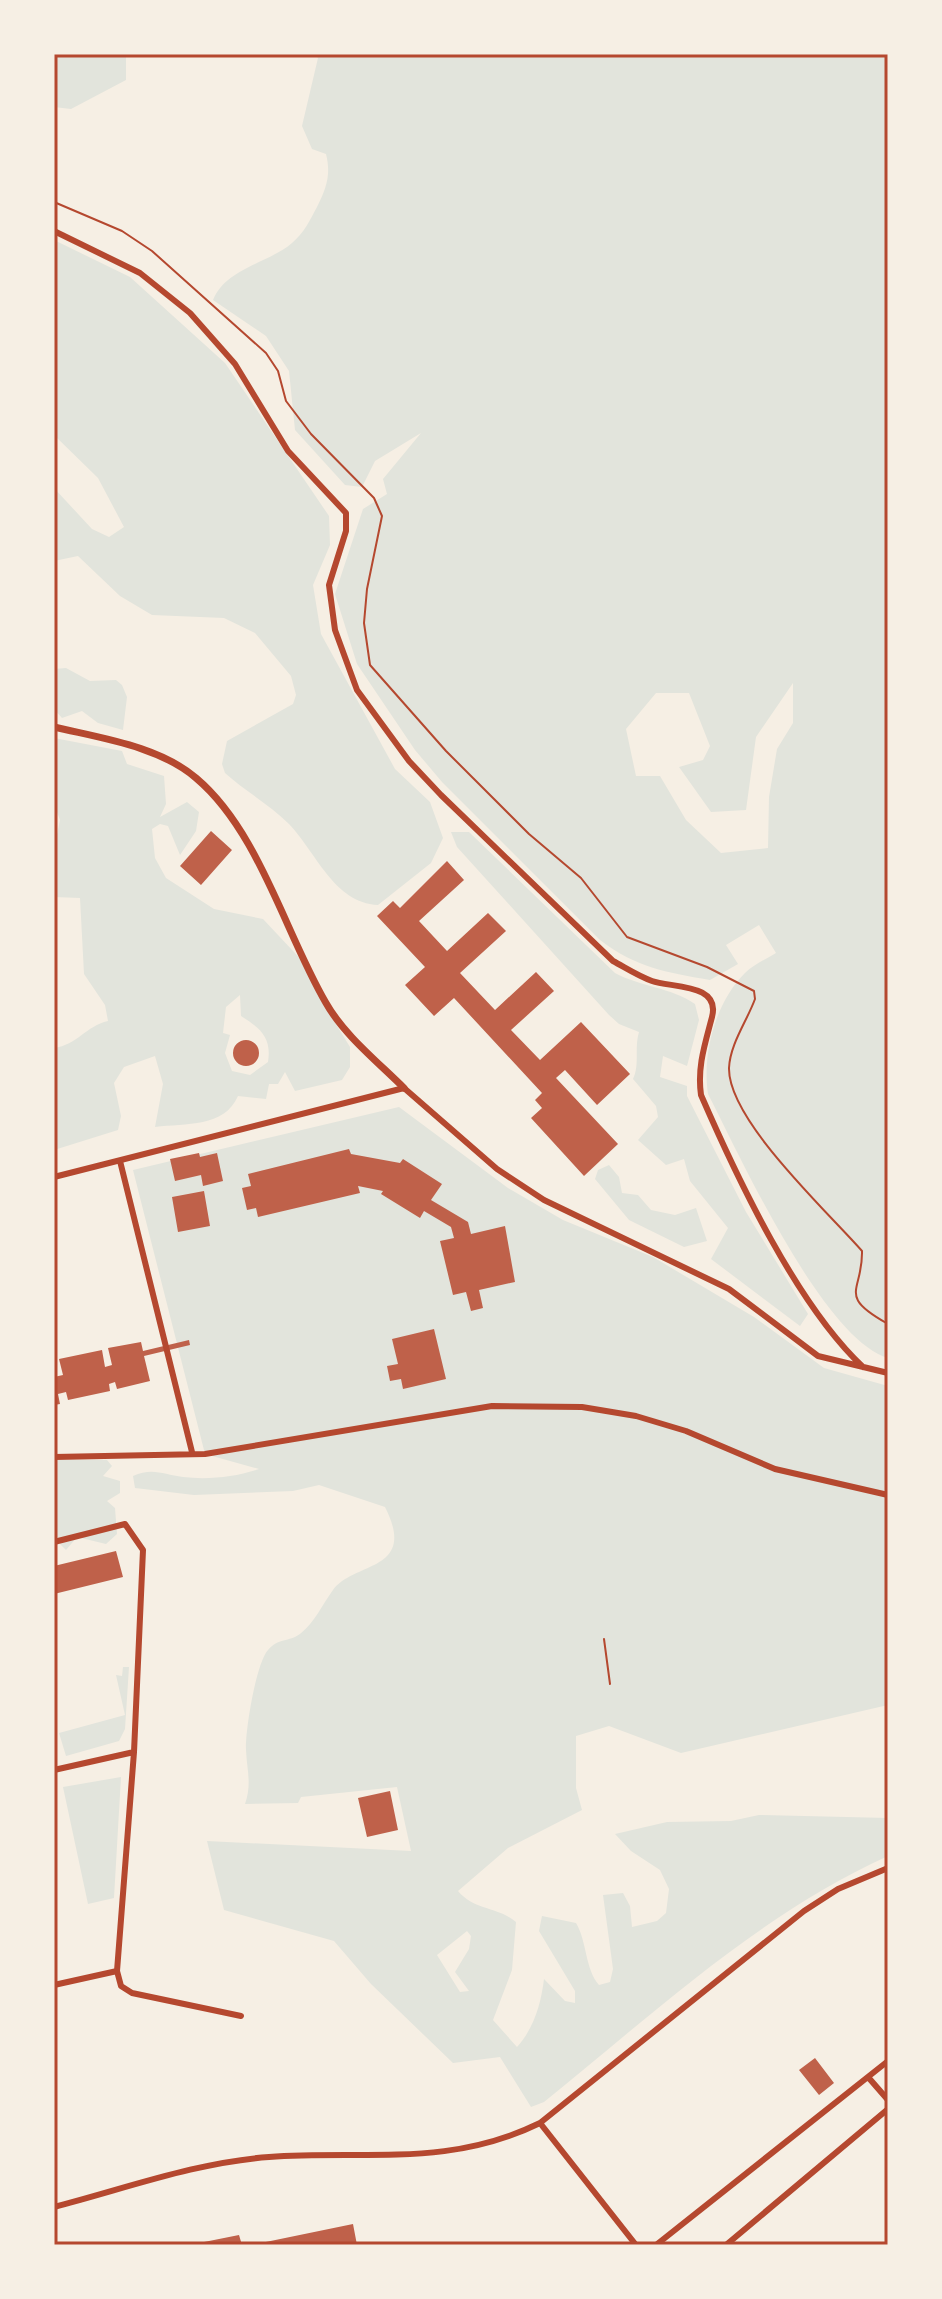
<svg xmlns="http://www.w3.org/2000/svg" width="942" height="2299" font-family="Raleway,sans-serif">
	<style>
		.green { fill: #e2e4dc; fill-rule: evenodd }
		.building { fill: #bf614a }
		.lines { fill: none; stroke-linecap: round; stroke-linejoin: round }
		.path { stroke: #b5482f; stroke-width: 2 }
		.minor { stroke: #b5482f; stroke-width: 6 }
		.tertiary { stroke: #b5482f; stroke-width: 7 }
		.neatline { fill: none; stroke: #b5482f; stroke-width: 3 }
	</style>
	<rect width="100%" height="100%" fill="#f6efe4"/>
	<path class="green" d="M54,54H126V80L71,109L54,107Z
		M315,54H888V1358C823,1339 740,1156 708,1094C702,1054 715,1003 745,973C753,965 766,959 776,953L759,925L726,945L738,964L710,980C665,972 637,968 600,940L442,782L415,750L357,664L335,594L363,509L387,494L383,479L421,433L375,461L362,487L345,485L295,430L289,371L266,336L213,300C226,268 269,263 292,243C304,233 310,220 317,207C327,187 331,174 326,154L312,149L302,126L318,58ZM793,683V723L777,749L769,797L768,848L721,853L686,820L660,776H636L626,729L656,693H689L710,746L703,760L679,767L711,812L746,810L756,737Z
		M54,240L130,277L225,363L329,516L330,545L313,585L321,634L395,769L430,802L443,838L431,863L378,905C334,903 316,852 289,824C270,805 245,791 225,773L222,764L227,741L293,704L296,695L291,676L255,633L224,618L152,615L120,596L78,556L54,561V488L92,529L109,537L124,527L98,478L54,435Z
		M66,668L90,681L116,680L122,685L127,697L123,730L98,723L82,711L62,718L54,709V669Z
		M54,738L122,751L127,764L164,776L166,804L160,817L187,802L199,812L196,831L180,855L168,826L160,824L152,829L155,858L166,878L214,909L263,919L309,968L326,1008L350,1047V1067L342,1080L295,1091L285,1072L278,1084H269L266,1099L238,1096C224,1128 186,1123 155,1127L163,1084L155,1056L124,1067L114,1083L121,1116L118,1130L54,1150V1048C77,1045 86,1026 108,1021L105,1005L84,974L80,898L54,897V835H57L60,820L54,804ZM240,995L241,1016C260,1028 272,1037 268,1062L250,1075L232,1071L225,1053L230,1035L223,1033L226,1007Z
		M451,832H469L615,973C641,987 670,987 695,1004L699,1020L687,1066L663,1056L660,1077L687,1086V1096L746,1212L808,1314L800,1326L711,1259L728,1228L690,1181L684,1159L666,1165L638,1140L658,1117L656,1106L633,1079C640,1064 634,1048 639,1032L619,1024L609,1015L457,847Z
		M399,1107L508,1188L563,1220L653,1257L754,1317L824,1368L888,1386V1705L681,1753L609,1726L576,1736V1788L582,1810L508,1848L458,1891C475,1911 497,1906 516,1922L512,1970L493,2020L517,2047C534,2028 541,2004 544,1979L565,2001L575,2003V1991L539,1931L542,1916L576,1923C587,1941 585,1969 599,1985L610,1982L613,1969L603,1895L623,1893L630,1906L632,1927L657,1921L666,1913L669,1889L660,1870L631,1851L615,1834L667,1822L731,1821L759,1815L888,1818V1856C760,1914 653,2014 544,2102L531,2107L500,2057L453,2063L371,1984L334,1941L224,1910L207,1841L411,1851L397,1787L301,1797L298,1803L245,1804C252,1784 247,1771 246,1750C245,1732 256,1663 268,1650C278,1638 289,1642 300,1634C315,1622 322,1605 333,1590C354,1561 418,1572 385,1507L319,1485L293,1491L194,1495L135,1488L133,1476C153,1467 164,1475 183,1477C208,1480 236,1477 259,1469L205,1454L133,1170ZM467,1931L471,1936L469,1949L455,1972L469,1991L460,1992L437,1955Z
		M609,1165L619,1177L622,1193L638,1195L651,1210L675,1215L696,1208L707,1241L684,1247L629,1220L595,1179L598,1170Z
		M54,1459L107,1460L112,1466L103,1476L120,1481V1493L107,1501L115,1508L117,1534L106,1544L77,1537L66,1550L59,1543L54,1546Z
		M123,1667H129L125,1729L119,1741L66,1756L59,1733L125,1715L116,1675L122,1676Z
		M121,1777L114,1898L88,1904L63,1787Z"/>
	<path class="building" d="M211,831L232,850L201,885L180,866Z
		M447,861L464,880L419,921L447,951L488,913L506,931L460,973L495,1010L536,972L554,991L511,1030L540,1060L581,1022L630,1074L597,1105L565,1070L556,1078L618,1144L584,1176L531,1118L542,1108L535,1100L542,1093L454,998L434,1016L405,985L425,967L377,916L393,901L400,908Z
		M233 1053a13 13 0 1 1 26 0a13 13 0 1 1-26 0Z
		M349,1149L351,1154L400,1163L403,1159L442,1184L431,1200L468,1222L471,1234L505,1226L515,1282L479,1290L483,1308L471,1311L466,1292L453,1295L440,1241L454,1238L451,1227L424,1211L420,1218L381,1194L383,1191L358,1186L360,1193L258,1217L256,1208L247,1210L242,1188L251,1186L248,1174Z
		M199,1153L200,1157L217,1153L223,1181L203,1186L201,1175L175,1181L170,1159Z
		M204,1191L210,1226L178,1232L172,1197Z
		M434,1329L446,1379L403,1389L401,1379L390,1381L387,1366L398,1364L392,1339Z
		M189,1340L190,1345L144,1356L150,1381L117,1389L115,1382L109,1384L110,1391L68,1400L66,1392L58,1394L60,1404L54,1405V1377L63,1375L59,1359L102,1350L105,1367L112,1365L108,1348L141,1342L143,1351Z
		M116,1551L123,1577L54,1594V1566Z
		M390,1791L398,1830L367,1837L358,1798Z
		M815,2058L834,2083L819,2095L799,2070Z
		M353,2224L357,2245H256V2244Z
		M239,2235L242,2245H204V2242Z"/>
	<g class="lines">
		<path class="path" d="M54,202L122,231L152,251L266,353L278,371L286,401L311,434L374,498L382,516L367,589L364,623L370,665L446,751L529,834L581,878L627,937L707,967L754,991L755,999C747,1021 730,1044 729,1068C728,1120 827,1211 862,1251C863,1292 836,1295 888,1324
			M604,1639L610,1684"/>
		<path class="minor" d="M54,231L140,273L190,313L235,364L288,451L346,513V531L329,585L335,630L357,690L409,761L441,795L613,961C626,968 638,976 652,981C671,988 721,983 712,1017C705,1044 697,1067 701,1095C738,1180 797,1305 863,1367
			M120,1161L192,1452
			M54,1177L404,1088L497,1169L544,1200L729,1289L818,1356L888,1373
			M54,1457L205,1454L492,1406L582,1407L636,1416L686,1431L775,1469L888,1495
			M54,1542L125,1524L143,1550L134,1752L117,1971L121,1986L132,1993L241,2016
			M54,1770L134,1752
			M54,1985L117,1971
			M868,2077L888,2100
			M540,2123L636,2245
			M54,2207C124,2189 197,2162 269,2157C367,2150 448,2168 540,2123L804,1911L838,1889L888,1868
			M656,2245L888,2061
			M726,2245L888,2109"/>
		<path class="tertiary" d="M54,727C100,738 159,746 196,778C259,831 285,933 326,1003C344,1035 378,1062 404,1088"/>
	</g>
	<rect width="942" height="2299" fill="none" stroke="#f6efe4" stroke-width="112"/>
	<rect x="56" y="56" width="830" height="2187" class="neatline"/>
</svg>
